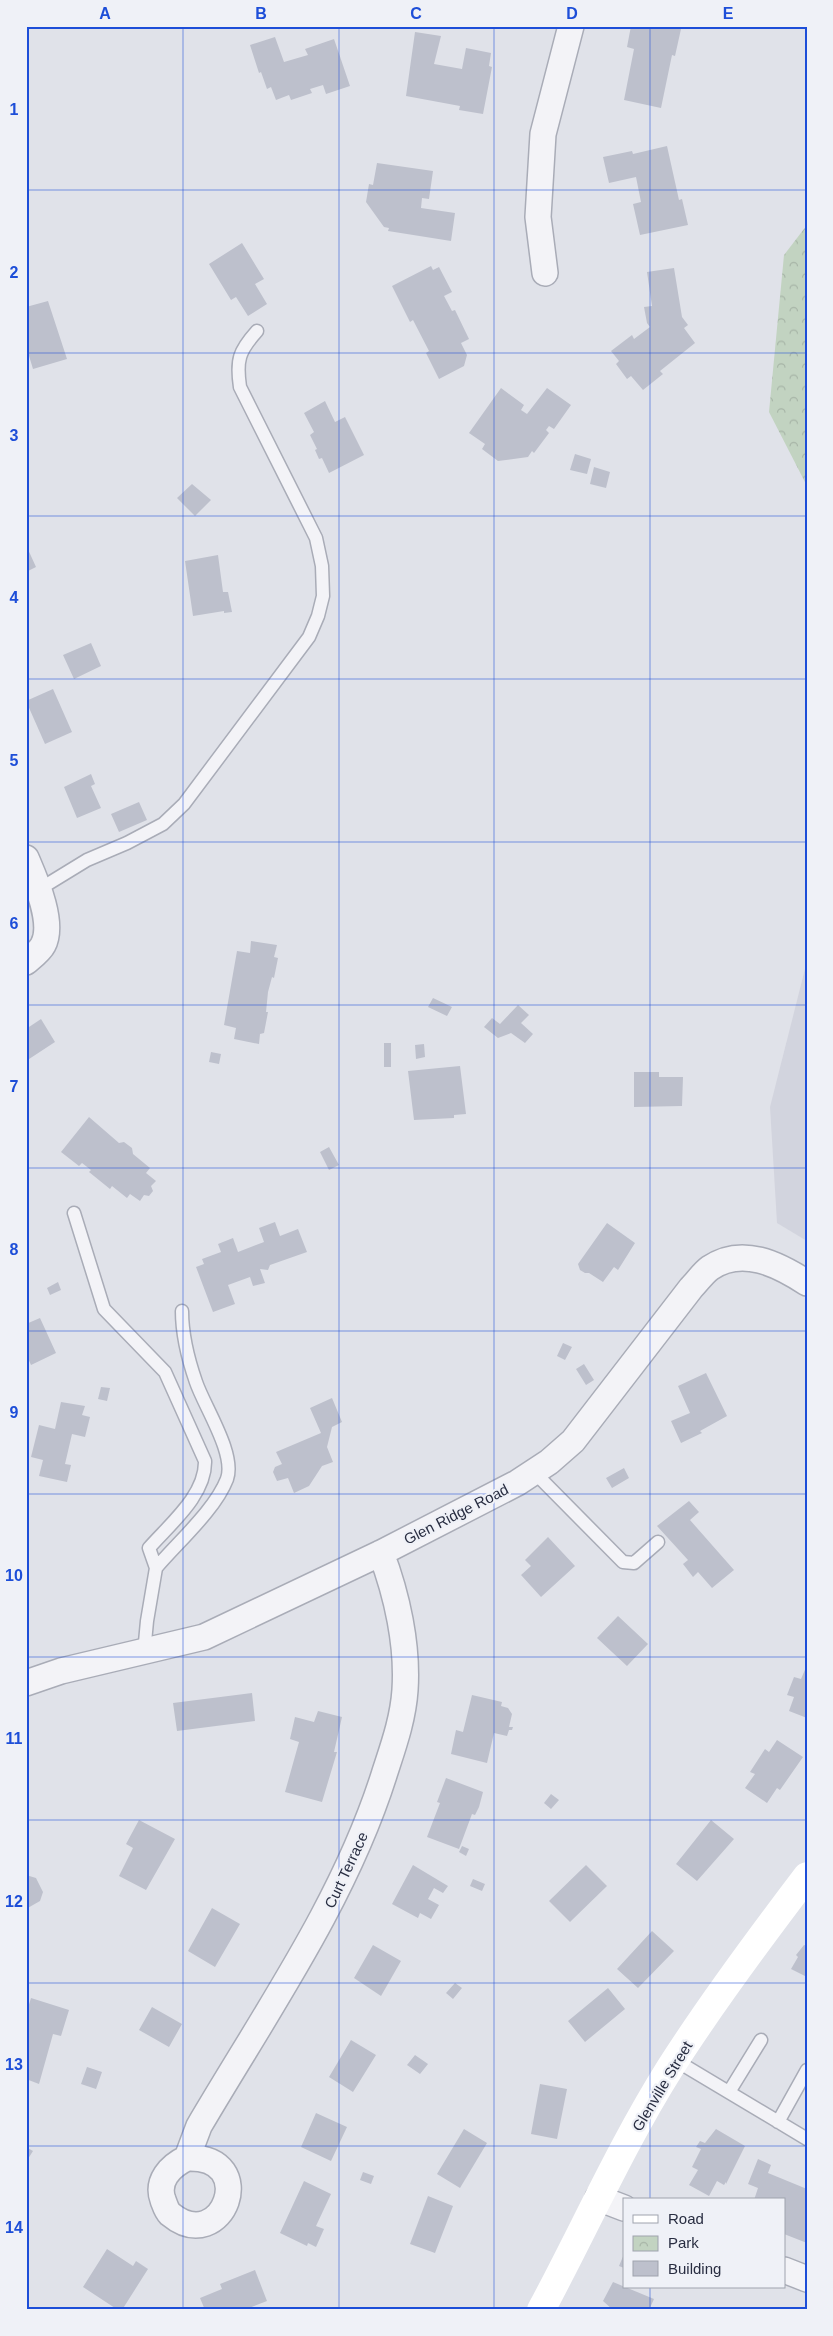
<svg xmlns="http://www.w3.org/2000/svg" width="833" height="2336" font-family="Helvetica,sans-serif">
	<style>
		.built { fill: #d2d4de }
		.park { fill: url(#park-crowns) }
		.building { fill: #bdc0cc }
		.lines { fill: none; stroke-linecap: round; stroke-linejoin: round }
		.lane-casing { stroke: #a9acb7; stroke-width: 15 }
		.street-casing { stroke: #a9acb7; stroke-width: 28 }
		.lane { stroke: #f3f3f7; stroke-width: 12 }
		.street { stroke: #f3f3f7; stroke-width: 25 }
		.secondary { stroke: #fff; stroke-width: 28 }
		.grid { fill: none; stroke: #1d4ed8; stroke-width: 1; stroke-opacity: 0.55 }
		.labels { text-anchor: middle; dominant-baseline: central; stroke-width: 4.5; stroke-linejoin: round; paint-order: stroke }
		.street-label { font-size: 15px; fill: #282d41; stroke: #eff1f7 }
		.neatline { fill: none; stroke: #1d4ed8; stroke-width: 2 }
		.grid-label { font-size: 16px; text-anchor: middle; font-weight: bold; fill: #1d4ed8 }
	</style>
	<defs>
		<pattern id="park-crowns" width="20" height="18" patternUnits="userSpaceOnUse" patternTransform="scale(1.25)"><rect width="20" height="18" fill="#c2d3c1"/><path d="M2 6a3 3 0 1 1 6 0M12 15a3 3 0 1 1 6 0" fill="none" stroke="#a7b5a7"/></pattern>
	</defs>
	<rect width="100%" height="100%" fill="#e0e2e9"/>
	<path class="built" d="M807,961V1241L777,1223L770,1107Z"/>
	<path class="park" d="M807,225V486L769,412L784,255Z"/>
	<path class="building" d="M631,26H668L681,29L675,56L672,55L661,108L624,100L634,49L627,47Z
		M415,32L441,36L434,64L462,69L466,48L491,53L489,66L492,67L483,114L459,110L460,106L406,96Z
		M275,37L284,62L308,55L305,49L334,39L350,86L326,94L323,85L310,89L312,93L291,100L289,95L276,100L271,87L267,89L261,72L259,73L250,45Z
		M667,146L679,200L682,199L688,225L640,235L633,204L641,202L636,177L609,183L603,157L632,151L633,154Z
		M377,163L433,171L429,199L422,198L421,208L455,213L451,241L388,231L389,228L384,227L366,202L369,184L373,185Z
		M242,243L264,279L255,284L267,304L248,316L236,297L231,300L209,264Z
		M431,266L433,270L439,267L452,292L444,296L452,311L455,310L469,339L461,343L467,355L464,366L439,379L426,353L429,351L413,320L410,322L392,286Z
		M674,268L682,317L688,325L684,328L695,343L660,371L663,374L643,390L631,376L627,379L616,364L619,361L611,351L632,335L634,339L650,327L647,323L644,307L652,306L647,272Z
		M48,301L67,359L33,369L26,346V307Z
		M501,388L524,405L521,410L527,414L547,388L571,405L554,429L549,426L546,430L549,433L534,453L532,451L528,457L498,461L482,449L485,444L469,433Z
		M325,401L335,422L345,417L364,455L329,473L322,458L319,459L315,450L317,449L310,435L314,432L304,413Z
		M575,454L591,459L587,474L570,470Z
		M594,467L610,472L606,488L590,484Z
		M192,484L211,500L195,516L177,498Z
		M26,545L36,567L26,572Z
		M218,555L223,592H228L232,612L224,613V611L193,616L185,561Z
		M91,643L101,666L74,679L63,655Z
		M53,689L72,732L45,744L26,701Z
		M91,774L95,784L91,786L101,808L77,818L64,787Z
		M139,802L147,820L119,832L111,814Z
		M251,941L277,945L274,957L278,958L274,978L272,977L268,992L266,1012H268L264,1033L260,1034L259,1044L234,1039L236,1028L224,1025L237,951L250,953Z
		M433,998L452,1007L447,1016L428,1007Z
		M518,1005L529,1015L521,1023L533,1034L525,1043L511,1033L498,1038L484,1027L492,1018L500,1024Z
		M41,1019L55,1042L26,1061V1024L29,1027Z
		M384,1043H391V1067H384Z
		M424,1044L425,1057L416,1059L415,1045Z
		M211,1052L221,1054L219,1064L209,1062Z
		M460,1066L466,1114L454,1115V1118L414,1120L408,1071Z
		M634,1072H659V1077H683L682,1106L634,1107Z
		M89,1117L119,1143L124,1142L132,1148L133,1154L150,1168L146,1173L156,1181L151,1186L153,1191L149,1196L144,1195L140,1201L130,1194L127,1198L112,1186L110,1189L89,1172L91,1170L82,1163L79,1166L61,1152Z
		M329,1147L339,1165L329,1170L320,1152Z
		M275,1222L280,1236L298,1229L307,1252L270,1265L268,1270L260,1269L265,1283L253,1286L250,1277L228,1285L235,1304L213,1312L196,1267L204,1264L202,1259L221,1252L218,1244L233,1238L238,1252L264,1242L259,1228Z
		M607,1223L635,1243L618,1270L614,1267L603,1282L589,1273H585L580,1270L578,1264Z
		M58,1282L61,1290L50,1295L47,1288Z
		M40,1318L56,1353L31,1365L26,1354V1324Z
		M563,1343L572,1347L565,1360L557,1356Z
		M584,1364L594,1380L586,1385L576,1369Z
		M706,1373L727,1416L700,1431L702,1433L681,1443L671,1421L690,1413L678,1386Z
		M101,1387L110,1388L107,1401L98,1399Z
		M332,1398L342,1422L332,1427L327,1447L333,1462L322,1466L309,1486L294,1493L288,1478L277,1481L273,1472L275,1467L282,1464L276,1452L321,1433L310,1408Z
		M61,1402L85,1406L82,1415L90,1417L85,1437L72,1434L65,1464L71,1465L67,1482L39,1476L43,1460L31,1457L39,1425L55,1429Z
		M624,1468L629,1478L612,1488L606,1478Z
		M689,1501L699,1512L690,1520L734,1570L712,1588L698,1572L693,1577L683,1564L688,1560L657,1526Z
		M548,1537L575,1566L541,1597L521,1575L531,1566L525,1560Z
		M618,1616L648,1644L627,1666L597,1638Z
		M807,1665V1718L789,1711L794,1697L787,1695L794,1677L801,1679Z
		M252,1693L255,1721L177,1731L173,1703Z
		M472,1695L502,1702L501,1706L508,1708L512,1714L509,1727H513L512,1730H509L507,1736L494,1733L487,1763L451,1754L456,1730L463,1732Z
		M318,1711L342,1717L334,1752H337L322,1802L285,1792L299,1742L290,1739L295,1717L314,1722Z
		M777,1740L803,1757L780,1790L777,1788L767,1803L745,1788L755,1774L750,1772L765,1749L769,1752Z
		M446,1778L483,1792L479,1807L475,1815L472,1814L459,1849L427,1837L440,1803L437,1802Z
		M551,1794L559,1800L551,1809L544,1803Z
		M139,1820L175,1839L146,1890L119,1876L133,1848L126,1844Z
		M711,1820L734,1839L697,1881L676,1864Z
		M462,1846L469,1849L466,1856L459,1852Z
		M413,1865L448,1886L443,1893L434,1888L428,1899L439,1905L431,1919L420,1913L418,1918L392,1904Z
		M586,1865L607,1886L570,1922L549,1901Z
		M26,1875L36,1878L43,1892L40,1901L26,1909Z
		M473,1879L485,1884L482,1891L470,1886Z
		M212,1908L240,1924L215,1967L188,1951Z
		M652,1931L674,1951L638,1988L617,1969Z
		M373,1945L401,1961L381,1996L354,1978Z
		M804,1945L807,1946V1977L791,1969L798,1957L796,1955Z
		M455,1983L462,1988L453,1999L446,1993Z
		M608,1988L625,2009L585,2042L568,2021Z
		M31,1998L69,2010L61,2036L53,2034L39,2084L26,2079V2033L29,2025H26V2014Z
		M152,2007L182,2024L169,2047L139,2030Z
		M351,2040L376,2055L353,2092L329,2077Z
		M415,2055L428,2064L420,2074L407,2065Z
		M87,2067L102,2072L96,2089L81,2084Z
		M540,2084L567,2089L557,2139L531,2134Z
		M316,2113L347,2127L331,2161L301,2147Z
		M464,2129L487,2143L460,2188L437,2174Z
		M716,2129L745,2146L726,2184V2182L724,2185L717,2181L709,2196L689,2185L698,2170L692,2167L701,2149L696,2147L700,2141L705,2143Z
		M26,2147L33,2151L26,2162Z
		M758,2159L771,2165L768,2173L807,2189V2243L784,2234V2200H754L758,2188L748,2184Z
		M363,2172L374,2176L371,2184L360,2180Z
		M304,2181L331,2194L316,2226L324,2229L316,2247L308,2243L307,2246L280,2233Z
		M428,2196L453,2206L435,2253L410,2244Z
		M107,2249L133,2266L136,2261L148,2269L122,2310H118L83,2287Z
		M624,2254V2268L619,2266Z
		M255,2270L267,2301L244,2310H205L200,2298L222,2289L220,2284Z
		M613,2282L654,2299L649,2310H613L603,2301Z"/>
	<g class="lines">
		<g class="lane-casing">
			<path id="lane" d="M38,890L87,860L127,843L163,824L184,804L309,637L318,616L323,596L322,566L316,538L240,387C236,360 239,351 257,331
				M74,1213L104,1309L165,1372L205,1461C206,1495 170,1524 149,1548L156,1568L147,1621L144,1653
				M534,1472L623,1562L634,1563L658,1542
				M156,1568C178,1542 215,1510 227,1479C236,1454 204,1406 196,1382C188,1359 182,1336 182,1311
				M675,2060L807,2139
				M729,2092L761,2040
				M778,2122L807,2070"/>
		</g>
		<g class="street-casing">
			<path id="street" d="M545,273L538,217L543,134L571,26
				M26,858C35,879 55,923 43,945C40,951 32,957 26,962
				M26,1683L61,1671L204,1637L381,1553L517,1483L549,1462L573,1441L691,1288C697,1282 703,1273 710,1268C742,1246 778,1264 807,1283
				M187,2158C261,2155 223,2258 170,2214C166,2210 165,2205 163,2200C156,2181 170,2166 187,2158L199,2126C266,2012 344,1901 384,1775C393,1747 403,1720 405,1690C408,1645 397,1595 381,1553
				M598,2198L624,2208
				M784,2270L807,2279"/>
		</g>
		<use href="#lane" class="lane"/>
		<use href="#street" class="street"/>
		<path class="secondary" d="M541,2310C584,2230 621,2146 670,2068C712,2002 759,1939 807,1876"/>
	</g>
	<path class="grid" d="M183,26V2310M339,26V2310M494,26V2310M650,26V2200M26,190H807M26,353H807M26,516H807M26,679H807M26,842H807M26,1005H807M26,1168H807M26,1331H807M26,1494H807M26,1657H807M26,1820H807M26,1983H807M26,2146H807M650,2287V2310"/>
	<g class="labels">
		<g class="street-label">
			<text transform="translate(456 1514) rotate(-27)">Glen Ridge Road</text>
			<text transform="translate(346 1870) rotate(-65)">Curt Terrace</text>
			<text transform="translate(662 2086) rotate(-59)">Glenville Street</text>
		</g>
	</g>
	<rect width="833" height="2336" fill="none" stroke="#eff1f7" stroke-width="55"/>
	<rect x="623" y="2198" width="162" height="90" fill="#eff1f7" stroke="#9fa3ae"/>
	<rect x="633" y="2215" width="25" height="8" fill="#ffffff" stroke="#9fa3ae"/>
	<text x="668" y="2224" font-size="15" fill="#282d41">Road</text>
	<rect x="633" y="2236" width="25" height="15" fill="url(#park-crowns)" stroke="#9fa3ae"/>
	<text x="668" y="2248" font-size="15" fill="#282d41">Park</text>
	<rect x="633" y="2261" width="25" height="15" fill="#bdc0cc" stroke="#9fa3ae"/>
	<text x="668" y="2274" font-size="15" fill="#282d41">Building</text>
	<rect x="28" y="28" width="778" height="2280" class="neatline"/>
	<g class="grid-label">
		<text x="105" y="19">A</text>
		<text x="261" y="19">B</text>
		<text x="416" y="19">C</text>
		<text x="572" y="19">D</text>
		<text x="728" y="19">E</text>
		<text x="14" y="115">1</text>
		<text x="14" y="278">2</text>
		<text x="14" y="441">3</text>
		<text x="14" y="603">4</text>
		<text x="14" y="766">5</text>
		<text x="14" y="929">6</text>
		<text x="14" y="1092">7</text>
		<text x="14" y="1255">8</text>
		<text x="14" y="1418">9</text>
		<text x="14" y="1581">10</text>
		<text x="14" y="1744">11</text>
		<text x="14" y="1907">12</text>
		<text x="14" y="2070">13</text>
		<text x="14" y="2233">14</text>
	</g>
</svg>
